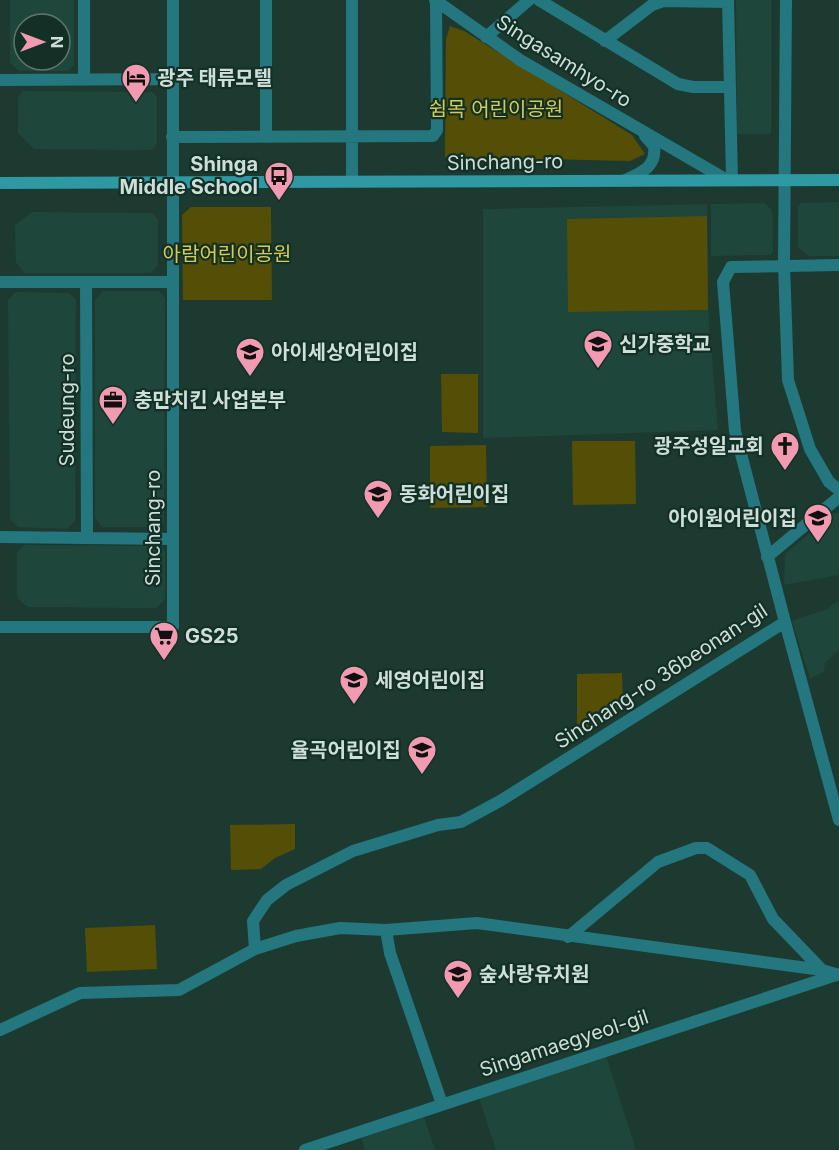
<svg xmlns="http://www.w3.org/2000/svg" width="839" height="1150" font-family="Inter,'Noto Sans KR',sans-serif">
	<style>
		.built { fill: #1f463a; fill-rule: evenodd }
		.green { fill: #554e06 }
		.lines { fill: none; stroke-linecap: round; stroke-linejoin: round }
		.street { stroke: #24777f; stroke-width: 12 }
		.secondary { stroke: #2e98a3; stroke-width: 12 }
		.labels { text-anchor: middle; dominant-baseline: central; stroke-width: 4.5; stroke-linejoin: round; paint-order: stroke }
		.street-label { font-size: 20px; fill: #ceded8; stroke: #133027 }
		.poi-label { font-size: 20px; font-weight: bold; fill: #ceded8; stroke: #133027; text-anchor: start }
		.park-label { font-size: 20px; fill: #d7cc50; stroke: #133027 }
	</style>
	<rect width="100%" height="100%" fill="#1d3a31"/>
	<path class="built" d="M10,0H74V65L68,71H19L10,63ZM24,24H60V60H24Z
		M736,0H771V134H737Z
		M23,91L152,92L157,97V143L152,150L34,149L18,133V97Z
		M839,202V256H808L798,247V206L801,203Z
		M764,203L772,210L773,251L771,255L711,256V204Z
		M707,204L708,310L718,430L483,438V209Z
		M32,212L152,213L158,219V266L150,273H24L16,262L15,225Z
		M103,291H159L165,298L164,521L159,527H102L95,518V300Z
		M16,292L69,293L76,299L75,521L67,529L18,527L10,519L8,300Z
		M834,513H839V575L784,585L785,554Z
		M25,545L161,546L165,550V600L156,608L28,607L17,598V552Z
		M839,601V650L825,663L824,672L810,679L792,621L827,609Z
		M606,1056L636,1150H496L479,1098Z
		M424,1117L435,1150H365L361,1137Z"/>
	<path class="green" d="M450,26L464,31L632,135L645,154L630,161L445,157L446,39Z
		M191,207H271L272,300H183L182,215Z
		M707,216L708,310L568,312L567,219Z
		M441,374H478V433L442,432Z
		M572,441H635L636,504L573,505Z
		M486,445L487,507L430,508V446Z
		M622,673L623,707L592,729H577V674Z
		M295,824V849L275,858L261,869L231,870L230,825Z
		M155,925L157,969L87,972L85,928Z"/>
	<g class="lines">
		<path class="street" d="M84,0V80
			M266,0V137
			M352,0V181
			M435,0L520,60L727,180
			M539,0L678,84L693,87H729
			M728,0L732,180
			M786,0L784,265L788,380L810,449L829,482L839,490
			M486,37L529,0
			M605,41L652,5L663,1L728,2
			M0,80L173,79
			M172,137L433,136L437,130L436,2
			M625,180C641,173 657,167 654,146L645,136
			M0,282H172
			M86,283L87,536
			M0,537L172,539
			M767,557L839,497
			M785,622L839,820
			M0,627H173V0
			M386,930L390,953L442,1104
			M568,937L658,862L696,848H707L750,875L773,919L822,970
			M255,949L253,921L267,900L286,885L353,851L438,825L461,822L500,801L785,622L735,431L723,282L731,267L839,265
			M0,1030L80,993L179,990L255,949L296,936L340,928L386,930L477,923L822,970L839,975
			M305,1150L836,975"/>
		<path class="secondary" d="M0,183L839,180"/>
	</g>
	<defs>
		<g id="hotel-pin" transform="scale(1.5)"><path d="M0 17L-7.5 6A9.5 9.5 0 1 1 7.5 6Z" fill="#f19ab1" stroke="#133027"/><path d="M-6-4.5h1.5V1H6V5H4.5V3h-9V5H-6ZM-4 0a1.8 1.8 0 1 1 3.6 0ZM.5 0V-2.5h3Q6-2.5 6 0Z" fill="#111"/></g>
		<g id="bus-pin" transform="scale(1.5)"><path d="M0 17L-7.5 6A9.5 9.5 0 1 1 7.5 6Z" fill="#f19ab1" stroke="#133027"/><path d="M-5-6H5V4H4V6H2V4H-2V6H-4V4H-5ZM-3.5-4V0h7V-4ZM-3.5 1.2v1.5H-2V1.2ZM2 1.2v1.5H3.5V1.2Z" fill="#111"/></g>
		<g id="school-pin" transform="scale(1.5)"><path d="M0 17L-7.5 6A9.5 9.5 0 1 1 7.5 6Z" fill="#f19ab1" stroke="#133027"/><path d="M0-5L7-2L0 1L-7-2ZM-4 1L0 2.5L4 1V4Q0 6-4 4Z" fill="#111"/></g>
		<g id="office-pin" transform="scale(1.5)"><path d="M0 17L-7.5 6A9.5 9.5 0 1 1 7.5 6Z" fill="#f19ab1" stroke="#133027"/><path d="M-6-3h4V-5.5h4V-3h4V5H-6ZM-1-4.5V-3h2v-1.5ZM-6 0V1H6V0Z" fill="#111"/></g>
		<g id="church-pin" transform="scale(1.5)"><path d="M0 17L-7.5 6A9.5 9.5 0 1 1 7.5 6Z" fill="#f19ab1" stroke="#133027"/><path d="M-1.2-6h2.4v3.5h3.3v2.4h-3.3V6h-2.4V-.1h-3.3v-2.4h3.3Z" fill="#111"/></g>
		<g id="supermarket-pin" transform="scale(1.5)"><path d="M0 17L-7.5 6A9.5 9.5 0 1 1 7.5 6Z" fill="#f19ab1" stroke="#133027"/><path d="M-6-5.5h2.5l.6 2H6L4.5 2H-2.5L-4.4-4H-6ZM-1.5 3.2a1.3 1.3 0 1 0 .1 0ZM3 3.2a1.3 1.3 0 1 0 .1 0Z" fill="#111"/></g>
	</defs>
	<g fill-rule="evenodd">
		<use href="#hotel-pin" x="136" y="78"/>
		<use href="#bus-pin" x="279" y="176"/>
		<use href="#school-pin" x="598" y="344"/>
		<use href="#school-pin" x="250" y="352"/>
		<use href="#office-pin" x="113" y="400"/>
		<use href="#church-pin" x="785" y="446"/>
		<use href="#school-pin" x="378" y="494"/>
		<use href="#school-pin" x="818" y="518"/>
		<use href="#supermarket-pin" x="164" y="636"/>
		<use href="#school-pin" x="354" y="680"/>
		<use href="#school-pin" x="422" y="750"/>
		<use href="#school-pin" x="458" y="974"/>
	</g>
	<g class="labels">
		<g class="street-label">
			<text transform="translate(564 61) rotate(32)">Singasamhyo-ro</text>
			<text transform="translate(505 162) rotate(-1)">Sinchang-ro</text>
			<text transform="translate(67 410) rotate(-90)">Sudeung-ro</text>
			<text transform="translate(153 528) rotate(-90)">Sinchang-ro</text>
			<text transform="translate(661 676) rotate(-33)">Sinchang-ro 36beonan-gil</text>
			<text transform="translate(564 1043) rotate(-18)">Singamaegyeol-gil</text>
		</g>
		<g class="poi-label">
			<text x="157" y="78">광주 태류모텔</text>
			<text x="258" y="164" text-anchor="end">Shinga<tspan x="258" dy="23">Middle School</tspan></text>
			<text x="619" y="344">신가중학교</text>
			<text x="271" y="352">아이세상어린이집</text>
			<text x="134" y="400">충만치킨 사업본부</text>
			<text x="764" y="446" text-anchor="end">광주성일교회</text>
			<text x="399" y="494">동화어린이집</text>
			<text x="797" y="518" text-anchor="end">아이원어린이집</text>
			<text x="185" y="636">GS25</text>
			<text x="375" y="680">세영어린이집</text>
			<text x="401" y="750" text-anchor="end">율곡어린이집</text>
			<text x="479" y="974">숲사랑유치원</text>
		</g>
		<g class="park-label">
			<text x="496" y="109">쉼목 어린이공원</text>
			<text x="227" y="254">아람어린이공원</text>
		</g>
	</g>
	<g transform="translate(42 42) rotate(90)"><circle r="28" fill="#133027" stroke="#5e766e" stroke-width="1.5"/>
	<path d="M0-4.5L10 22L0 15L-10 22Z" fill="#f19ab1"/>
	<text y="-9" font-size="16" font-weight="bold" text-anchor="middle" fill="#ceded8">N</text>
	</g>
</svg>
